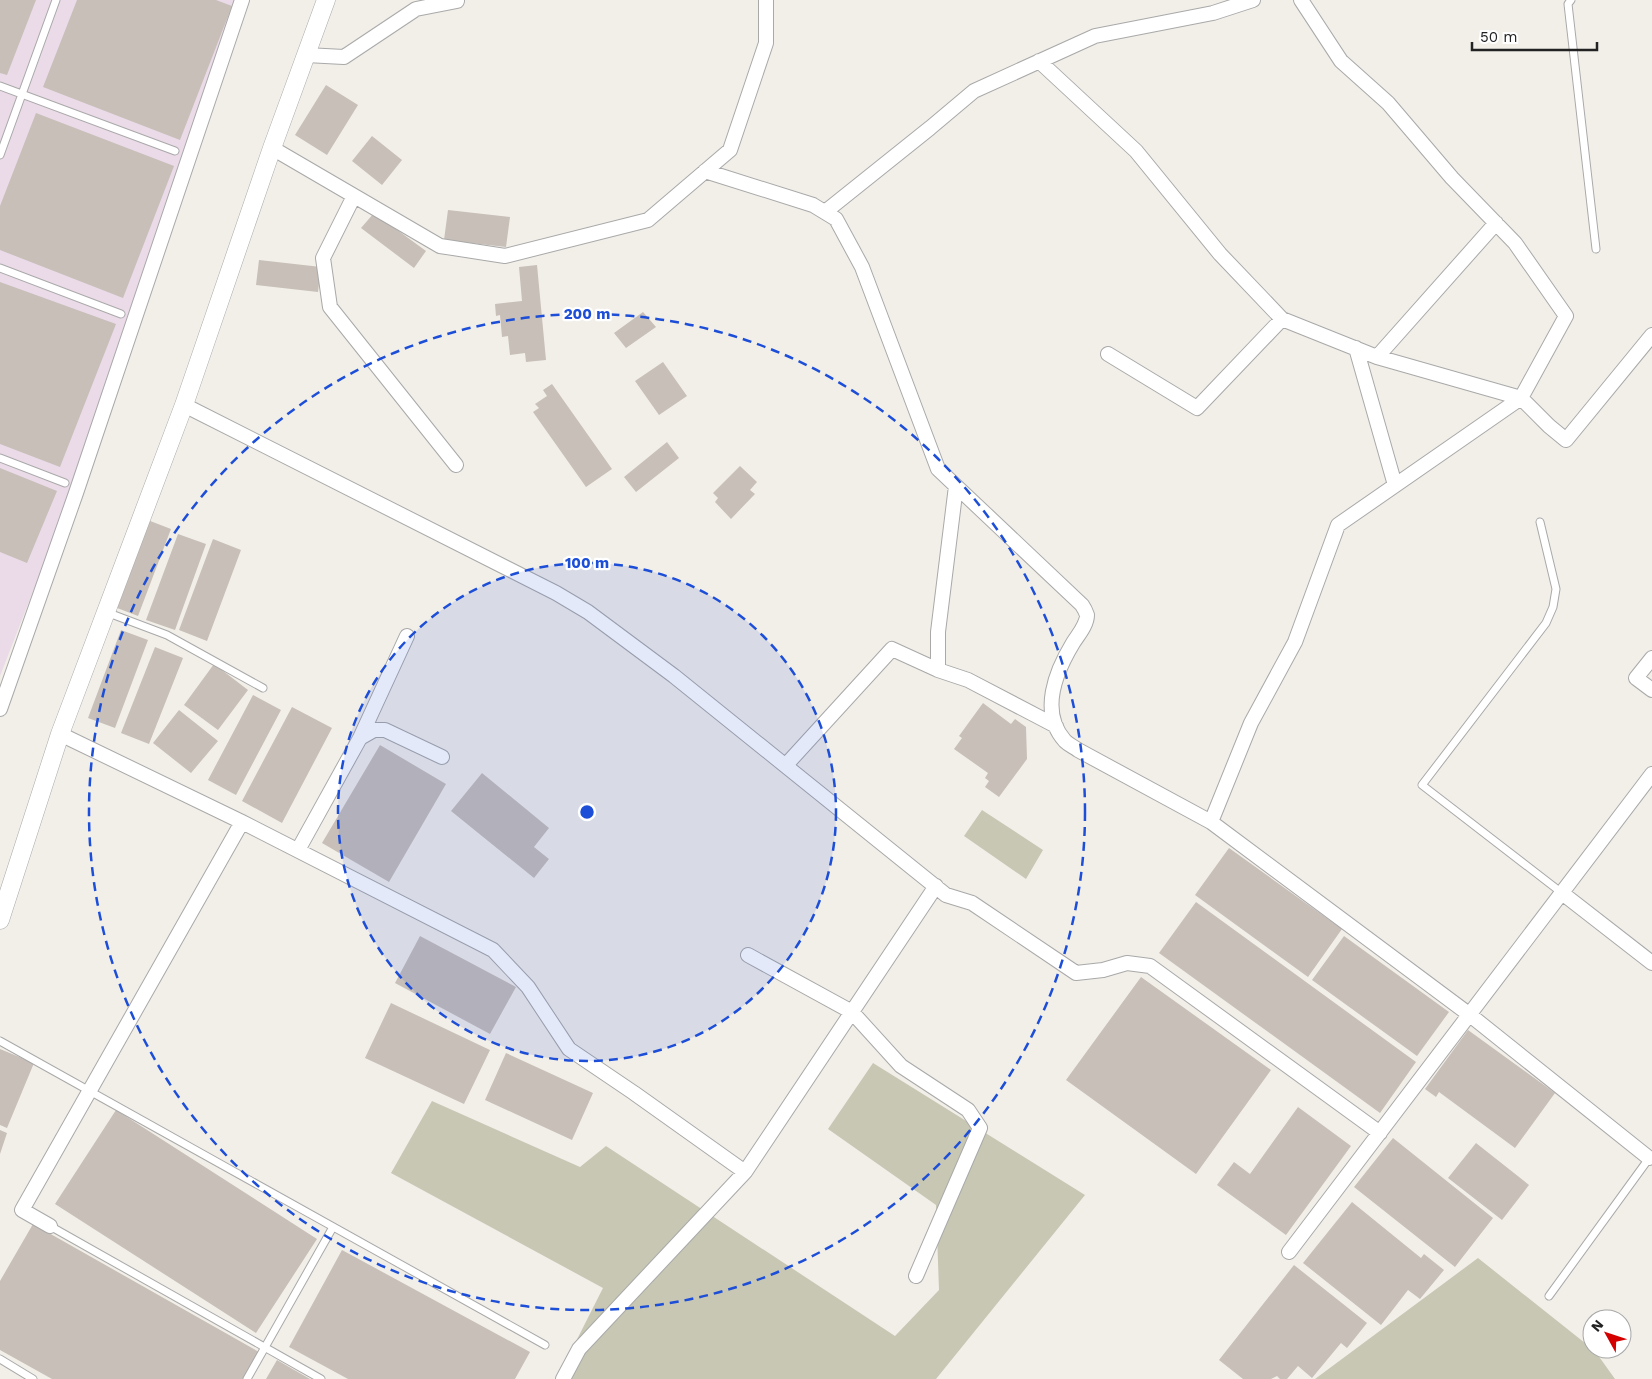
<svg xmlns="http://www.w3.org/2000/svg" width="1652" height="1379" font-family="'Work Sans',sans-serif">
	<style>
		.industrial { fill: #ebdbe8 }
		.construction { fill: #c7c7b4 }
		.building { fill: #c7bfb8 }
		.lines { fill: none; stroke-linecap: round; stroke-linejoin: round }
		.service-casing { stroke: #a9a9a9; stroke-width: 9 }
		.minor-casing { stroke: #a9a9a9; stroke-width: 16 }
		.tertiary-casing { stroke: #a9a9a9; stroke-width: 19 }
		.service { stroke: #fff; stroke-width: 7 }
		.minor { stroke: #fff; stroke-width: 14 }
		.tertiary { stroke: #fff; stroke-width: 18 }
		.ring { fill: none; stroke: #1d4ed8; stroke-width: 2.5; stroke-dasharray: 9 6 }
		.centre { fill: #1d4ed8; stroke: #fff; stroke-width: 2.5 }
		.ring-label { font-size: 15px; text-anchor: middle; font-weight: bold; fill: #1d4ed8; stroke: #fff; stroke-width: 4.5; stroke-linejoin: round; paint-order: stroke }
	</style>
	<rect width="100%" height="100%" fill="#f2efe9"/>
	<path class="industrial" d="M0,0H250L74,486L0,676Z"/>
	<path class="construction" d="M982,810L1043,850L1026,879L964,836Z
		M873,1063L1085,1195L936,1379H557L603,1288L391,1173L432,1101L580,1167L606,1146L895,1336L939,1290L936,1205L828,1129Z
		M1478,1258L1595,1351L1615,1379H1315Z"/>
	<path class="building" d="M0,0H36L7,75L0,73Z
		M77,0H216L232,6L180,140L43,87Z
		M326,85L358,105L327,155L295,135Z
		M36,113L174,166L123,298L0,250V206Z
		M372,136L402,160L382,185L352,161Z
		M448,210L510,217L506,247L444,240Z
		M374,213L426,251L414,268L361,228Z
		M259,260L321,267L318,292L256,285Z
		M537,265L546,360L526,362L525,353L510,355L508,336L502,337L500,315L496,316L495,304L522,301L519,267Z
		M0,282L116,324L60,467L0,444Z
		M643,312L656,327L626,348L614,333Z
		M663,362L687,396L659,415L635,381Z
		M552,384L612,469L586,487L533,412L539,408L535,404L547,396L543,390Z
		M667,442L679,458L636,492L624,477Z
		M740,466L757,482L750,490L755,494L731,519L715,502L718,498L713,493Z
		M0,468L57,491L27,563L0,552Z
		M145,519L171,529L138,616L112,606Z
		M178,534L206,544L175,630L146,620Z
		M213,539L241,550L207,641L179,630Z
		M121,630L148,640L115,728L88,718Z
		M155,647L183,658L149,744L121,733Z
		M214,664L248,690L218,730L184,705Z
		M253,695L281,710L236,795L208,780Z
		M983,703L1011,724L1015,719L1026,727L1027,759L999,797L985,787L989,781L985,778L988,773L954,749L962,738L959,736Z
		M292,707L332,728L282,823L242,801Z
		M179,710L218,741L191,773L153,743Z
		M380,745L446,784L389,882L322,843Z
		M482,773L549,828L534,847L549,859L534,878L451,811Z
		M1229,848L1342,929L1308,977L1195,895Z
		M1196,902L1416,1062L1380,1113L1159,953Z
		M420,936L516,987L490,1034L395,983Z
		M1344,936L1449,1012L1417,1056L1312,980Z
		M1141,977L1271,1070L1196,1174L1066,1080Z
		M391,1003L490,1050L464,1104L365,1058Z
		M1468,1030L1555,1093L1515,1148L1439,1092L1436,1097L1425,1089Z
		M0,1049L34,1063L7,1128L0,1125Z
		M506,1053L593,1093L572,1140L485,1100Z
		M1298,1107L1351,1146L1286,1235L1217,1185L1234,1162L1250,1174Z
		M116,1110L317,1239L256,1333L55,1204Z
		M0,1130L7,1133L0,1154Z
		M1393,1138L1493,1218L1455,1267L1354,1187Z
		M1476,1143L1529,1185L1502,1220L1448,1178Z
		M1352,1202L1421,1258L1424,1254L1444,1270L1420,1299L1408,1290L1381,1325L1303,1263Z
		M33,1224L259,1352L243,1379H52L0,1350V1281Z
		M342,1250L530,1352L515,1379H348L289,1347Z
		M1294,1265L1367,1323L1347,1348L1341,1343L1312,1378L1298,1366L1287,1379H1280L1277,1376L1271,1379H1243L1219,1360Z
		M277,1360L310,1379H266Z"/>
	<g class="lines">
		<g class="service-casing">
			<path id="service" d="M1571,0L1568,4L1596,249
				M0,86L175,151
				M0,155L56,0
				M0,268L121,314
				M0,458L65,483
				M1540,522L1556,589L1553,607L1546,623L1422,785L1562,893
				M106,612L167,635L263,688
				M0,1041L545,1345
				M50,1226L321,1379
				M1549,1296L1650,1157
				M0,1359L33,1379
				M247,1379L333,1227"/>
		</g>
		<g class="minor-casing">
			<path id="minor" d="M1301,0L1341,61L1388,103L1452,178L1515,243L1566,316L1521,398L1549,426L1566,440L1652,335
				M306,55L344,57L416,9L457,1
				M1039,61L1136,151L1220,254L1282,319L1377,357L1521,398
				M272,148L440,246L505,256L648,220L730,150L766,43V0
				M705,171L813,205L836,219L862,267L938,469L1082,605C1084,608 1086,612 1087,615C1087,625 1078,635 1073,643C1056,671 1039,712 1065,741C1069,745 1074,747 1078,750L1211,822
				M354,196L323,258L330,307L456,465
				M825,212L930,128L974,91L1095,36L1213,13L1253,0
				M1356,348L1395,485
				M1108,354L1197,408L1282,319
				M1377,357L1496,223
				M1521,398L1338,525L1295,642L1251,723L1211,822L1470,1015L1649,1158
				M184,405L556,593L588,612L674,676L946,895L972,903L1076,973L1103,970L1127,963L1150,966L1380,1133
				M956,486L938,632V670L968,680L1056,726
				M1652,658L1636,678L1652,690
				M0,709L76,493L242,0
				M60,734L242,822L493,950L528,987L569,1049L634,1093L745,1172L936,886
				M360,738L374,730H385L442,757
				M786,765L892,649L938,670
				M298,850L360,738L407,636
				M1562,893L1652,963
				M748,955L852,1012L901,1066L968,1110L980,1128L916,1276
				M50,1226L22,1210L242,822
				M1289,1252L1652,774
				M563,1379L579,1349L745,1172"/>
		</g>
		<g class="tertiary-casing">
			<path id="tertiary" d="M0,920L60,734L184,405L272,148L326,0"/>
		</g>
		<use href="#service" class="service"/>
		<use href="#minor" class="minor"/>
		<use href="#tertiary" class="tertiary"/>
	</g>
	<circle cx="587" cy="812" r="249" fill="#1d4ed8" fill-opacity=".12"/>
	<g class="ring">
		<circle cx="587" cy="812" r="249"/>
		<circle cx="587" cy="812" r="498"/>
	</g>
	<circle cx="587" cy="812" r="8" class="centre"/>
	<g class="ring-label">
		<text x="587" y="319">200 m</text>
		<text x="587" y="568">100 m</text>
	</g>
	<g transform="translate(1607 1334) rotate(310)"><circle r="24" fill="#ffffff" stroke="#a7a7a7"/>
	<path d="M0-4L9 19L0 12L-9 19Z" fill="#d40000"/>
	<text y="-8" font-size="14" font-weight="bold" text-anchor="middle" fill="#222222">N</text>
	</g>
	<path d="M1472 42v8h125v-8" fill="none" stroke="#222222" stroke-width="2.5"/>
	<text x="1480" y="42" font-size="15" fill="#222222" stroke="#ffffff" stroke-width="4" paint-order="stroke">50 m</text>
</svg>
